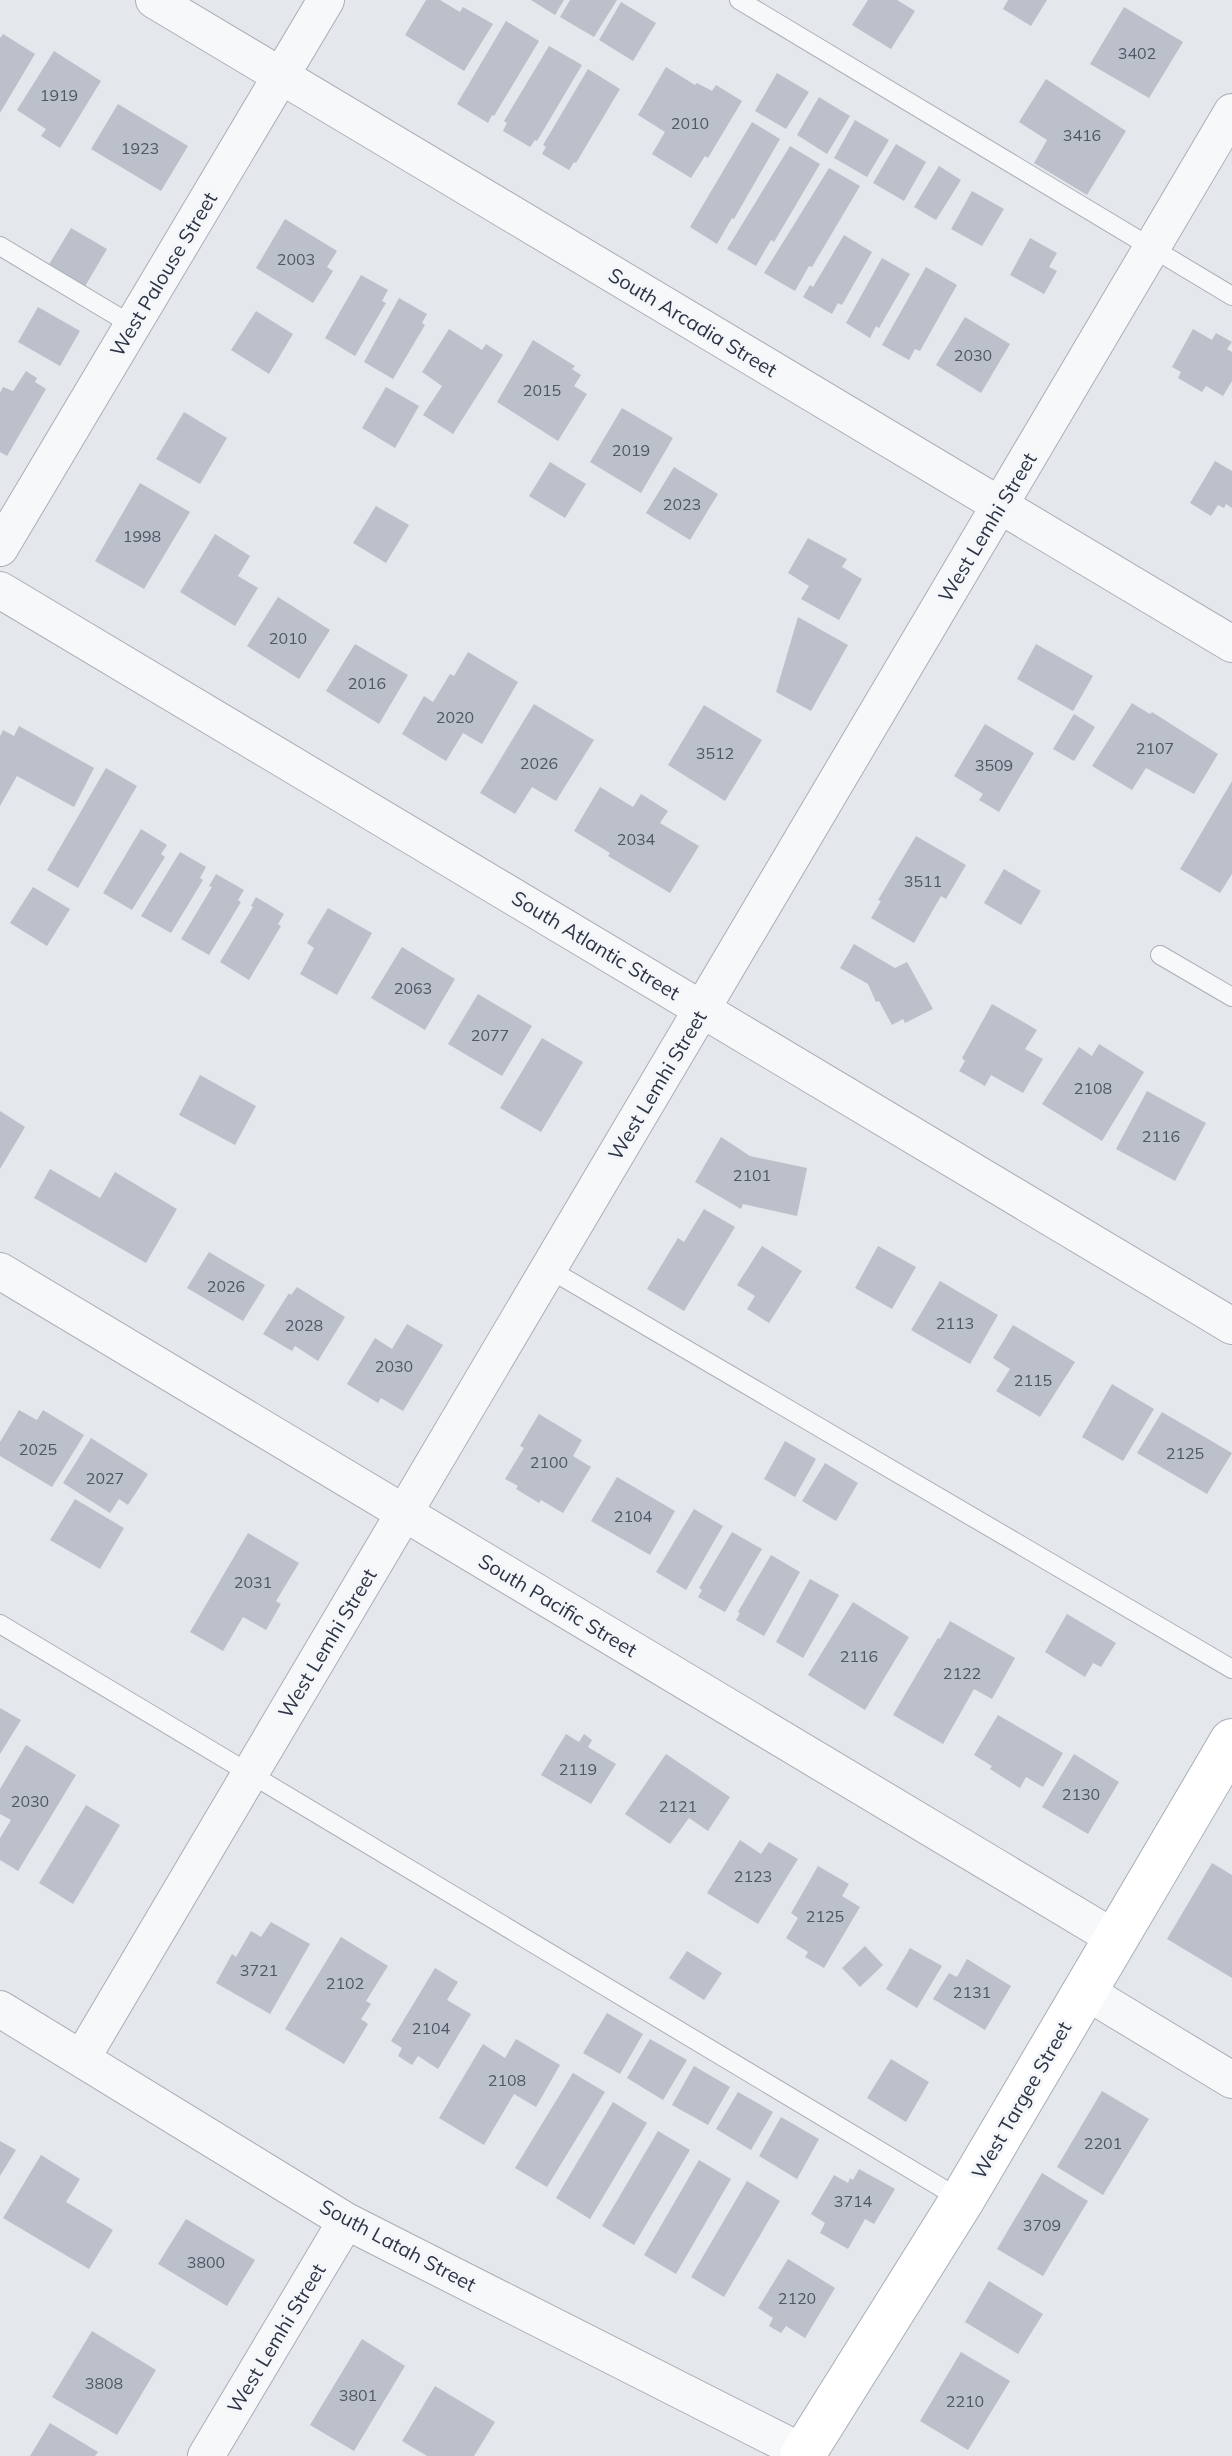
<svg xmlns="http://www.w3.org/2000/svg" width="1232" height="2456" font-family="Mulish,sans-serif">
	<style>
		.building { fill: #bbc0ca }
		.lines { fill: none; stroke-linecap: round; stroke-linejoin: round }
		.lane-casing { stroke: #a9aeb7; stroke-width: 20 }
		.street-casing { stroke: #a9aeb7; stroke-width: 38 }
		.secondary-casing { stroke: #a9aeb7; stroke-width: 46 }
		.lane { stroke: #f7f8fa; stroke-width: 18 }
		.street { stroke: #f7f8fa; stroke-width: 36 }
		.secondary { stroke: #fff; stroke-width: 44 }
		.labels { text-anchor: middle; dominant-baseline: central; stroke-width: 6; stroke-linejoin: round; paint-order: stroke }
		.number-label { font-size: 16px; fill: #4f5766 }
		.street-label { font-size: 20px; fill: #2b3445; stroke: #f4f6f9 }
	</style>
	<rect width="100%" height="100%" fill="#e4e7ec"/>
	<path class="building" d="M426,0H440L460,12L463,7L493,24L464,71L405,35Z
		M531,0H564L555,15Z
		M570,0H617L594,37L560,17Z
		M868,0H897L915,11L891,49L852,25Z
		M1008,0H1047L1031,26L1003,9Z
		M621,2L656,23L633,61L599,40Z
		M1124,7L1183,42L1149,98L1090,64Z
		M506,21L539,41L494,116L492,115L488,123L457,104Z
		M3,34L35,54L0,113V38Z
		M549,46L582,65L537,141L535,140L530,147L503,131L507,123L504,121Z
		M54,51L101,81L60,148L41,136L46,129L17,110Z
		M666,67L695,85L697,83L712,91L716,85L742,101L708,158L705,156L691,178L652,154L665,132L638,115Z
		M588,69L620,89L576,163L574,162L569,170L542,154L546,147L543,145Z
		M777,73L809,92L786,129L755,111Z
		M1046,79L1126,131L1087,195L1034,163L1047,140L1019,122Z
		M819,97L850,116L827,154L797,135Z
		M118,104L188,146L161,191L91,149Z
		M855,120L889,140L867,177L834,158Z
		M752,122L780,139L734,219L732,218L717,244L690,227Z
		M896,144L926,162L904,201L873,183Z
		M790,146L820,164L774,242L771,240L756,266L727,249Z
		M939,166L961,180L936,220L914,207Z
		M829,168L860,186L812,267L809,266L795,291L764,273Z
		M972,191L1004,209L982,246L951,229Z
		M285,219L337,251L327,267L333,271L313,303L256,268Z
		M71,228L107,249L84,288L48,266Z
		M844,235L872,252L842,305L838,303L832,314L803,297L810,285L813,287Z
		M1030,238L1057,253L1049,267L1057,271L1044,294L1010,275Z
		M882,258L910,274L879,328L876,326L870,338L846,323Z
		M926,267L957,285L920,351L915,349L909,360L882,345Z
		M361,275L388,290L382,301L386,303L355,356L325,338Z
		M399,298L427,314L422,323L425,325L393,379L364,362Z
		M38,307L80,331L60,366L18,342Z
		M256,311L293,334L269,374L231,350Z
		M965,317L1010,344L981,393L936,365Z
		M449,329L482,350L486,344L503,355L453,434L423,415L442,386L422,372Z
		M1193,329L1212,340L1216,333L1232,342L1227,349L1232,352V381L1223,396L1206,386L1202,392L1178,378L1181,372L1172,367Z
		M533,340L575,366L572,369L581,375L574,386L587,394L558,441L497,402Z
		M26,371L37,378L35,382L46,389L7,456L0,452V393L3,387L13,391Z
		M386,387L419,406L395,448L362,428Z
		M622,408L673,438L641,493L590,462Z
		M184,412L227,438L200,484L156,459Z
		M1215,461L1232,471V508L1226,504L1224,508L1218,505L1211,516L1190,503Z
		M550,462L586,484L565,518L529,496Z
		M674,467L718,494L690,540L646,513Z
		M140,483L190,512L144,589L95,561Z
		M376,506L409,525L386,563L353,543Z
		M215,534L250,556L238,576L258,588L235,626L180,592Z
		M808,538L847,559L842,567L862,579L839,620L801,599L809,586L788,573Z
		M278,597L330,630L299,679L247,646Z
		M798,617L848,645L811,711L776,692Z
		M355,644L408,675L379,724L326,691Z
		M1036,644L1093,676L1073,711L1017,679Z
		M468,652L518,682L482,744L463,733L446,761L402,734L424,696L433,702L450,674L454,676Z
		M1132,703L1150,714L1152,712L1218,754L1194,794L1146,768L1132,790L1092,766Z
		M534,704L594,740L556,801L532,787L515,814L480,793Z
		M704,705L762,740L725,801L668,765Z
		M1074,714L1095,727L1074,761L1053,749Z
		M985,724L1034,753L999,812L979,800L983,794L954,776Z
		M19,726L94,768L74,807L17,776L0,806V736L3,730L14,736Z
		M106,768L137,786L78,888L47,870Z
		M1232,781V874L1220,893L1180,869Z
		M600,787L633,807L641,794L668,811L660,823L699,846L670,893L608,856L610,853L574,831Z
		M141,829L167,845L161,854L165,857L132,910L103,893Z
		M916,836L966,865L946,899L941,896L914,943L871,918L881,901L878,900Z
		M180,852L206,867L200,878L203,880L171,933L141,916Z
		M1004,869L1041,891L1021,925L984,903Z
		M216,874L244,890L238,900L241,902L209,955L181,939L212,887L209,886Z
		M33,887L70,909L47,946L10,923Z
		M256,897L284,914L278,924L281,926L249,980L220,962L253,907L251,906Z
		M328,908L372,933L337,995L300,974L314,948L307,943Z
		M854,944L895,968L907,962L933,1009L905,1023L903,1019L892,1025L879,1001L876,1002L868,984L840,968Z
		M402,947L455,979L425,1030L371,998Z
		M478,994L532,1026L502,1076L448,1044Z
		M992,1004L1037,1030L1025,1049L1043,1059L1023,1093L991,1075L985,1086L959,1071L965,1061L962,1058Z
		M542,1038L583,1062L541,1132L500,1108Z
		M1099,1044L1144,1072L1102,1141L1042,1104L1079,1047L1092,1056Z
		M200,1075L256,1106L235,1145L179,1115Z
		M1147,1091L1206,1123L1175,1181L1116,1149Z
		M0,1111L25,1127L0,1169Z
		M721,1137L750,1156L807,1168L797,1216L743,1204L741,1209L695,1182Z
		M50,1169L100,1198L115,1172L177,1209L146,1263L34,1198Z
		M704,1209L735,1227L684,1311L647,1289L678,1238L684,1242Z
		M762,1246L802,1271L769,1323L747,1309L755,1296L737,1285Z
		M878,1246L916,1267L892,1309L855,1288Z
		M209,1252L265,1285L243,1321L187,1288Z
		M940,1281L998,1315L970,1364L911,1330Z
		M297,1287L345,1317L318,1361L295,1346L292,1351L263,1334L289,1293L291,1295Z
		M407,1324L443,1345L403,1411L381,1398L378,1403L347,1384L375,1338L392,1349Z
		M1013,1325L1075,1362L1040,1417L996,1391L1010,1369L993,1358Z
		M1112,1384L1154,1409L1123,1461L1082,1437Z
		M19,1410L37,1420L43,1410L84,1435L52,1487L0,1456V1442Z
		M1162,1412L1232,1453L1207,1494L1137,1453Z
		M539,1414L582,1440L573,1456L591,1467L563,1513L541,1500L539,1503L516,1489L518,1486L505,1479L524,1448L520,1446Z
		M91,1438L148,1474L128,1505L119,1499L110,1513L63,1483Z
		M785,1441L816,1459L795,1497L764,1479Z
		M825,1463L858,1483L836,1521L802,1501Z
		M617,1477L675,1511L650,1555L591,1521Z
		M75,1499L124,1528L100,1569L50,1540Z
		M694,1509L723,1526L686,1590L656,1572Z
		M732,1532L762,1549L725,1612L698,1597L702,1590L699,1588Z
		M248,1533L299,1563L276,1601L281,1604L266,1630L243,1617L223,1651L190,1632Z
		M771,1555L800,1572L764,1636L736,1620L740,1613L738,1612Z
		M810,1579L839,1595L803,1658L776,1642Z
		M853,1602L909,1637L865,1710L808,1675Z
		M1067,1614L1116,1643L1101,1667L1093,1663L1085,1677L1045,1652Z
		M950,1621L1015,1658L992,1699L974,1689L943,1744L893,1715L938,1638L940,1639Z
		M0,1708L21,1720L0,1754Z
		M998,1715L1063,1753L1043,1787L1026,1777L1020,1788L990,1769L992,1766L974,1755Z
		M566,1734L579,1742L584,1734L592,1740L588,1747L616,1764L591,1804L541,1775Z
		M26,1745L76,1775L18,1871L0,1860V1838L11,1820L0,1814V1789Z
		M666,1754L730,1797L708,1831L689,1818L670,1844L625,1814Z
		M1074,1754L1119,1782L1088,1834L1042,1807Z
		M86,1805L120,1825L73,1904L39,1883Z
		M740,1840L761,1854L769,1842L798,1859L758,1924L707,1893Z
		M1212,1863L1232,1875V1978L1167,1939Z
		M818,1866L849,1884L842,1896L860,1907L824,1968L805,1957L808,1952L786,1938L798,1918L791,1913Z
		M271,1922L310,1944L270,2014L216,1983L232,1954L236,1957L251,1931L261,1937Z
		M341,1937L388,1966L366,2001L371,2004L361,2019L368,2024L344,2064L285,2029Z
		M865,1946L883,1965L860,1987L842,1968Z
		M910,1948L942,1966L917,2008L886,1989Z
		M687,1951L722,1973L704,2000L669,1978Z
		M967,1959L1011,1986L985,2030L933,1999L949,1973L957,1977Z
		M435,1968L458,1982L447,2000L471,2014L438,2069L418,2056L412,2065L398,2056L402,2048L391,2041Z
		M607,2013L643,2034L620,2074L583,2053Z
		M516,2039L560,2065L536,2107L514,2094L484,2145L439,2118L483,2044L505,2058Z
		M650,2039L687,2060L663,2100L627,2078Z
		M891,2059L929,2082L906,2122L867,2098Z
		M694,2066L730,2087L708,2125L672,2105Z
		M573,2073L605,2092L547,2187L515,2168Z
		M1102,2091L1149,2119L1103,2195L1057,2167Z
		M738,2092L773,2112L751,2150L716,2129Z
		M613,2102L647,2123L590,2219L556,2198Z
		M781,2117L819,2139L797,2179L759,2156Z
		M658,2131L690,2150L634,2245L602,2226Z
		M0,2141L16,2150L0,2176Z
		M41,2155L80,2179L66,2202L113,2230L89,2269L3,2218Z
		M699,2160L731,2179L676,2274L644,2255Z
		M859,2169L895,2189L874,2224L865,2219L848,2249L820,2233L825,2223L811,2214L834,2175L848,2183L850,2178L853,2180Z
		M1042,2173L1088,2201L1043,2276L997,2249Z
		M747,2181L780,2201L724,2297L691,2277Z
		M186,2219L255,2260L227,2306L158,2264Z
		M788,2259L835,2288L805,2338L786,2326L781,2333L769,2326L773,2318L758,2308Z
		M989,2281L1043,2314L1018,2354L965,2322Z
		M92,2331L156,2370L117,2435L52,2397Z
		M362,2339L405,2366L354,2451L310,2425Z
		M961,2352L1010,2381L968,2450L920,2421Z
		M435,2386L495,2422L474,2456H427L402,2441Z
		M50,2423L98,2452L95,2456H30Z"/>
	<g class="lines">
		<g class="lane-casing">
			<path id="lane" d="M739,0L1232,296
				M0,246L132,325
				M1160,955L1232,997
				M549,1269L1232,1669
				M0,1624L962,2200"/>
		</g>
		<g class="street-casing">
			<path id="street" d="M154,0L1232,644
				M0,548L326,0
				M0,590L1232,1326
				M0,1271L1116,1939
				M1085,1991L1232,2080
				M0,2009L346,2221L810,2456
				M82,2058L1232,112
				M206,2456L346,2221"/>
		</g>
		<g class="secondary-casing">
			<path id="secondary" d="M802,2456L962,2200L1232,1741"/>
		</g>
		<use href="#lane" class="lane"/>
		<use href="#street" class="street"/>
		<use href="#secondary" class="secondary"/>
	</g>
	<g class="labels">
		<g class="number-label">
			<text x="1137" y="53">3402</text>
			<text x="59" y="95">1919</text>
			<text x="690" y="123">2010</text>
			<text x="1082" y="135">3416</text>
			<text x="140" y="148">1923</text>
			<text x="296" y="259">2003</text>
			<text x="973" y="355">2030</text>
			<text x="542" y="390">2015</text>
			<text x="631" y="450">2019</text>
			<text x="682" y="504">2023</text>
			<text x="142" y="536">1998</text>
			<text x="288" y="638">2010</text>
			<text x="367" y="683">2016</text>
			<text x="455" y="717">2020</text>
			<text x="1155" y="748">2107</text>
			<text x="715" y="753">3512</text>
			<text x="539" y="763">2026</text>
			<text x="994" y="765">3509</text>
			<text x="636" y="839">2034</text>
			<text x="923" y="881">3511</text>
			<text x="413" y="988">2063</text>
			<text x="490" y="1035">2077</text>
			<text x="1093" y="1088">2108</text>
			<text x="1161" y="1136">2116</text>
			<text x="752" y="1175">2101</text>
			<text x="226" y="1286">2026</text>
			<text x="955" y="1323">2113</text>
			<text x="304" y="1325">2028</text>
			<text x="394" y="1366">2030</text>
			<text x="1033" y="1380">2115</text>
			<text x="38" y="1449">2025</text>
			<text x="1185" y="1453">2125</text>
			<text x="549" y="1462">2100</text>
			<text x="105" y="1478">2027</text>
			<text x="633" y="1516">2104</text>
			<text x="253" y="1582">2031</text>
			<text x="859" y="1656">2116</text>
			<text x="962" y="1673">2122</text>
			<text x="578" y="1769">2119</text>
			<text x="1081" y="1794">2130</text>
			<text x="30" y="1801">2030</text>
			<text x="678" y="1806">2121</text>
			<text x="753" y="1876">2123</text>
			<text x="825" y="1916">2125</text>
			<text x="259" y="1970">3721</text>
			<text x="345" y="1983">2102</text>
			<text x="972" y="1992">2131</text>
			<text x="431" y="2028">2104</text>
			<text x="507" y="2080">2108</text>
			<text x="1103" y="2143">2201</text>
			<text x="853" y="2201">3714</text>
			<text x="1042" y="2225">3709</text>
			<text x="206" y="2262">3800</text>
			<text x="797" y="2298">2120</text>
			<text x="104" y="2383">3808</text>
			<text x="358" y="2395">3801</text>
			<text x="965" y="2401">2210</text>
		</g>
		<g class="street-label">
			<text transform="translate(163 274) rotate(-59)">West Palouse Street</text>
			<text transform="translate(693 322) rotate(31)">South Arcadia Street</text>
			<text transform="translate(987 527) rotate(-59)">West Lemhi Street</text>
			<text transform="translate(596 945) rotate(31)">South Atlantic Street</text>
			<text transform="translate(657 1085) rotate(-59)">West Lemhi Street</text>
			<text transform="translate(558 1605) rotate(31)">South Pacific Street</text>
			<text transform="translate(327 1643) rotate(-59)">West Lemhi Street</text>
			<text transform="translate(1021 2100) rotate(-60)">West Targee Street</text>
			<text transform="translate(398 2245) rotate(28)">South Latah Street</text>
			<text transform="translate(276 2338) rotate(-59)">West Lemhi Street</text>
		</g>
	</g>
</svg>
